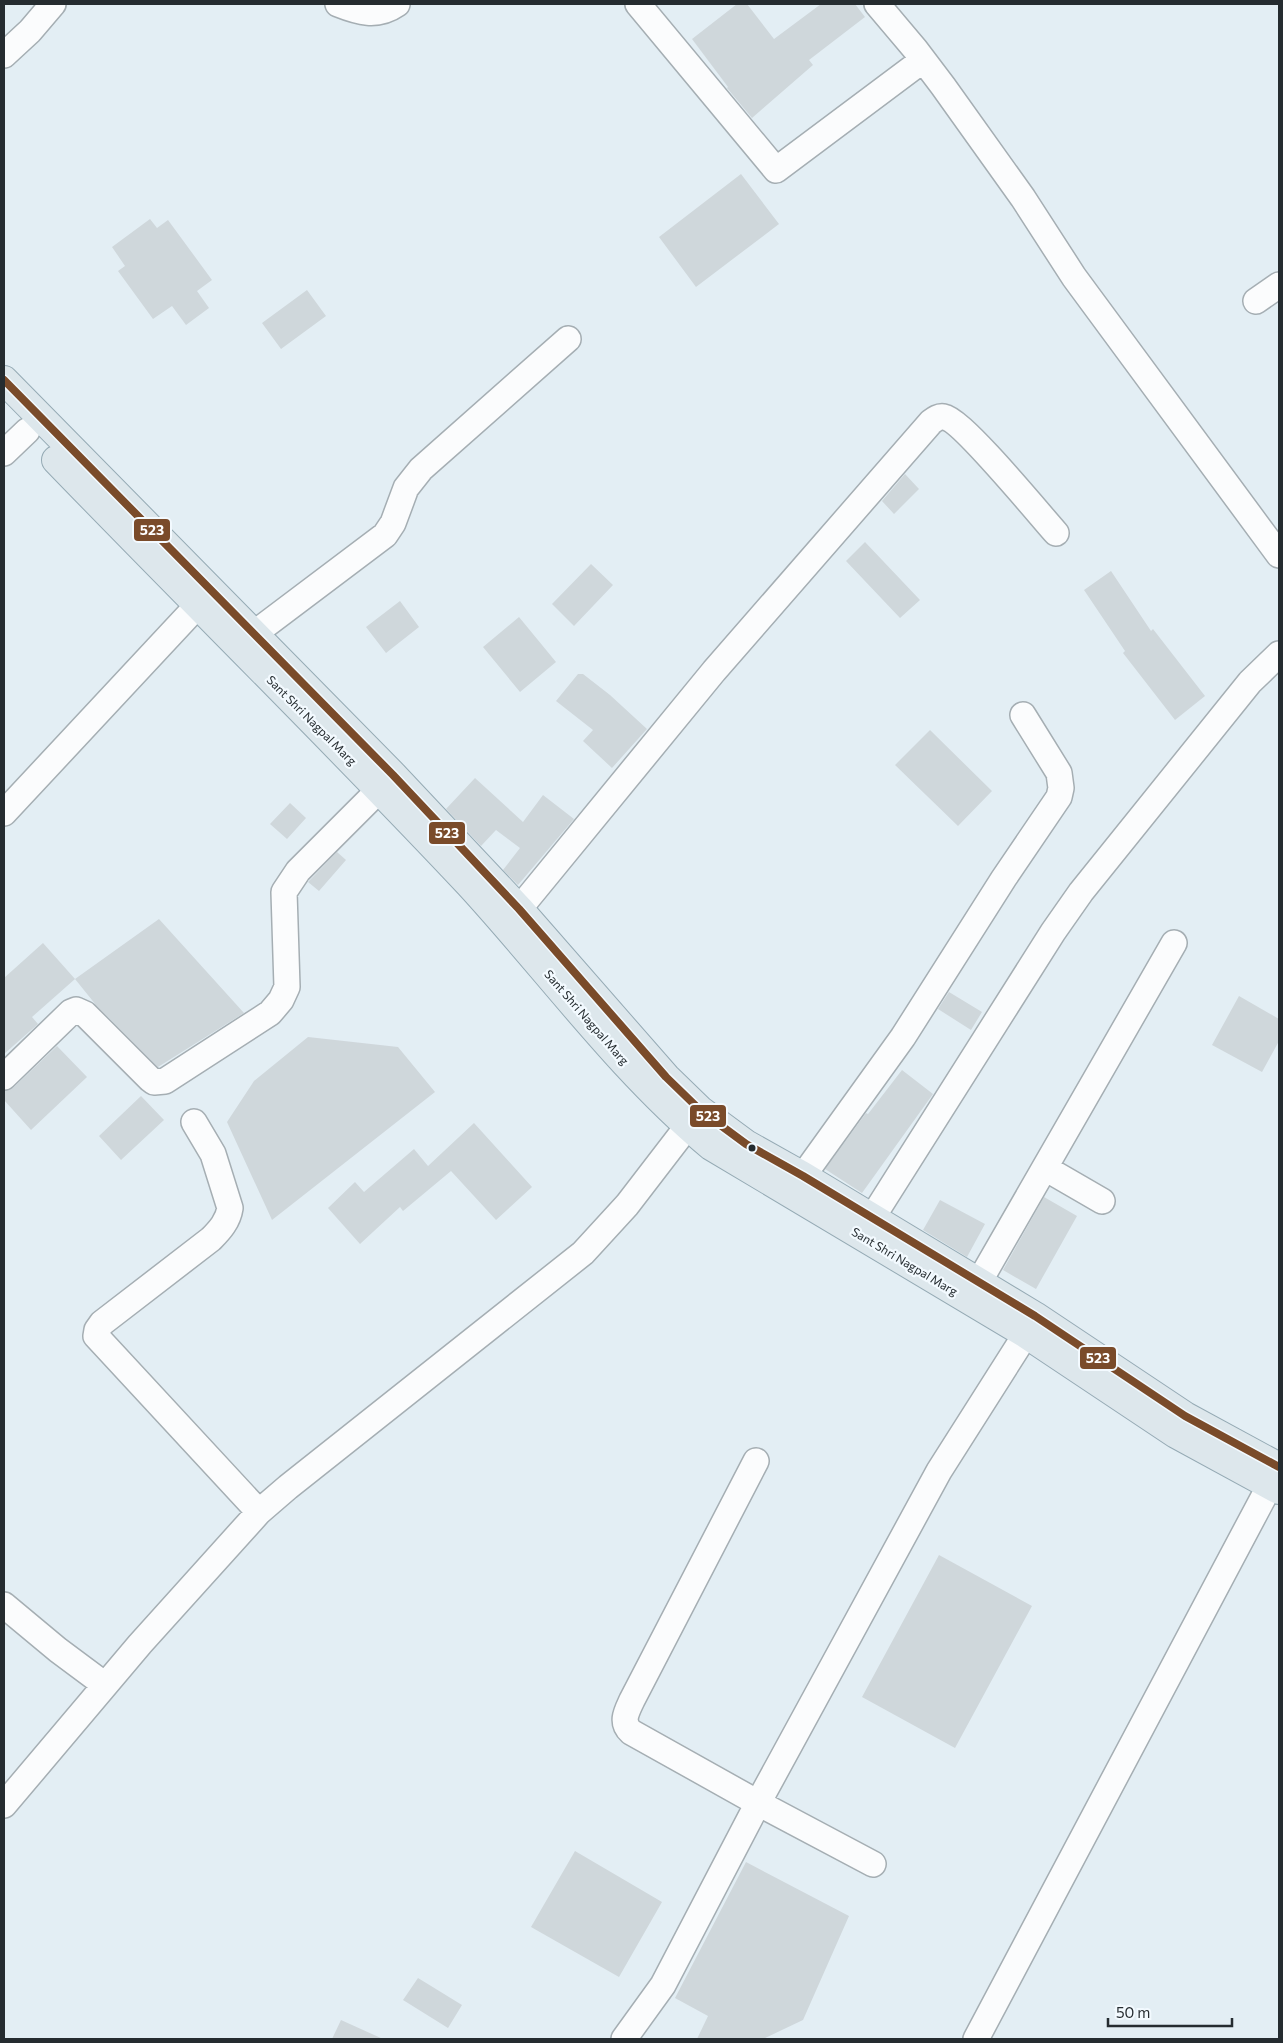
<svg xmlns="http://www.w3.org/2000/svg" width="1283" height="2043" font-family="Commissioner,sans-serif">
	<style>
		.building { fill: #cfd7db }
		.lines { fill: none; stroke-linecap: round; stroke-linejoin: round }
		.minor-casing { stroke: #a5aeb3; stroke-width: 28 }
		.major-casing { stroke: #95aab4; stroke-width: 30 }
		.minor { stroke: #fbfcfd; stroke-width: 25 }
		.major { stroke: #dde7ec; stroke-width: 28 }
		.bus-1-casing { stroke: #f3faff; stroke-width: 11 }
		.bus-1 { stroke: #7a4b2a; stroke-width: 8 }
		.bus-dot { fill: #252c30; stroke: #f3faff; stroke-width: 2 }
		.labels { text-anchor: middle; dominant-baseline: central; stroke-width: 4.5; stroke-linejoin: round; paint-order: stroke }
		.street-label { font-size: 12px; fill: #252c30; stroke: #f3faff }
		.line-badge { stroke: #f3faff; stroke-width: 2 }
		.badge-label { font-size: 14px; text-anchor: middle; font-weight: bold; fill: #fff }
	</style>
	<rect width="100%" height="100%" fill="#e3eef4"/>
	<path class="building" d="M737,4H747L774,39L821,4H855L865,17L809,60L813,65L752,118L727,88L728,87L692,39Z
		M741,174L779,224L696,287L659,237Z
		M150,219L157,228L168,220L212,280L197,291L209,308L186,325L172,306L153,319L118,271L125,266L112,247Z
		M307,290L326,316L281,349L262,323Z
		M905,474L919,489L894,514L882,501Z
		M865,542L920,600L900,618L846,561Z
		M591,564L613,585L574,626L552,604Z
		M1111,571L1151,631L1153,629L1205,696L1175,720L1123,653L1125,651L1084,590Z
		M400,601L419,627L386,653L366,627Z
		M519,617L556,662L520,692L483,647Z
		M578,674H583L610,695L647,729L612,768L583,741L593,730L556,701Z
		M930,730L992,791L958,826L895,765Z
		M475,778L523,822L543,795L574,819L518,885L503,870L520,848L496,830L481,846L446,809Z
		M290,803L306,818L287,839L270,824Z
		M337,852L346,860L319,891L308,882Z
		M159,919L244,1013L158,1067L96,1005L75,979Z
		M43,943L75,979L32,1017L38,1024L4,1054V978Z
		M949,992L982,1012L971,1030L938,1009Z
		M1239,996L1279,1019V1041L1262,1072L1212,1045Z
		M308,1037L398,1047L435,1092L272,1220L227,1122L254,1081Z
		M57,1046L87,1077L31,1130L4,1100V1091L14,1087Z
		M902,1070L933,1094L862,1193L825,1169L866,1113L868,1114Z
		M141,1096L164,1120L121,1160L99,1136Z
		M474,1123L532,1187L496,1220L451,1171L403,1211L400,1207L360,1244L328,1208L355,1182L364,1192L414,1149L428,1166Z
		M1044,1197L1077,1216L1036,1289L1003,1270Z
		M940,1200L985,1224L967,1257L923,1230Z
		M939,1555L1032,1606L955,1748L862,1697Z
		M575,1851L662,1902L619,1977L531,1927Z
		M746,1862L849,1916L803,2020L763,2039H697L708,2016L675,1998Z
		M418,1978L462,2005L448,2028L403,2000Z
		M341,2020L383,2039H332Z"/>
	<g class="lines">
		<g class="minor-casing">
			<path id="minor" d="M338,4C358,12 377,18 397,4
				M638,4L776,170L923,60
				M877,4L915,49L943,86L1023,198L1074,277L1279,555
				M4,55L30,31L53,4
				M1256,301L1279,285
				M4,453L27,431
				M255,633L385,535L393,523L406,488L421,469L568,339
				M4,813L198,605
				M519,909L714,671L931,422C935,419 939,416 944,417C962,420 1039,514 1056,533
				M4,1077L71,1012L76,1010L85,1014L150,1079L154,1082L165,1081L270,1013L281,1000L287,987L284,892L298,871L380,789
				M194,1122L213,1154L230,1208C228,1221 220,1230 211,1239L102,1323L97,1330L96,1336L259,1512
				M1045,1168L1102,1201
				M803,1176L903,1037L1004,878L1059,797L1061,788L1059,773L1023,715
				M872,1218L1053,932L1081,892L1250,682L1279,654
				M979,1282L1174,943
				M756,1461L632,1700C627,1711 620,1722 631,1732L758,1803L873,1864
				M4,1605L58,1650L105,1685
				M4,1805L140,1644L259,1512L288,1487L583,1253L627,1205L700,1110
				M624,2039L663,1985L758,1803L939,1471L1026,1334
				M976,2039L1270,1485"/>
		</g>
		<g class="major-casing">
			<path id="major" d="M4,380L393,775L519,909L666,1077L700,1110L746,1144L803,1176L1035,1316L1185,1416L1279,1467
				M56,460C193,602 334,740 469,884C549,971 620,1070 711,1146L1026,1334L1176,1434L1279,1490"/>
		</g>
		<use href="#minor" class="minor"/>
		<use href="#major" class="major"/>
		<g class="bus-1-casing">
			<path id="bus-1" d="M4,380L393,775L519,909L666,1077L700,1110L746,1144L803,1176L1035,1316L1185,1416L1279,1467"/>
		</g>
		<use href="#bus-1" class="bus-1"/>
	</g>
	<circle class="bus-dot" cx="752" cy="1148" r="4.5"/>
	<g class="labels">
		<g class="street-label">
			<text transform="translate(312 720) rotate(45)">Sant Shri Nagpal Marg</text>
			<text transform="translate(587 1017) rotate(49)">Sant Shri Nagpal Marg</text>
			<text transform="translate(905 1261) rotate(31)">Sant Shri Nagpal Marg</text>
		</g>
	</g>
	<g class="line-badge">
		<rect x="133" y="518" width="38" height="24" rx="5" fill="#7a4b2a"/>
		<rect x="428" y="821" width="38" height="24" rx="5" fill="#7a4b2a"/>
		<rect x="689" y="1104" width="38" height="24" rx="5" fill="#7a4b2a"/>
		<rect x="1079" y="1346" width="38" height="24" rx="5" fill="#7a4b2a"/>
	</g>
	<g class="badge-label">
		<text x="152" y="535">523</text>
		<text x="447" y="838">523</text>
		<text x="708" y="1121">523</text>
		<text x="1098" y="1363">523</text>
	</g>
	<rect width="1283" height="2043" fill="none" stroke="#252c30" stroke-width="10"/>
	<path d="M1108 2018v8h124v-8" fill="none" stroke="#252c30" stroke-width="2.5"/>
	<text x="1116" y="2018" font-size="15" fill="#252c30" stroke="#f3faff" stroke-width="4" paint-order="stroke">50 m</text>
</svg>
